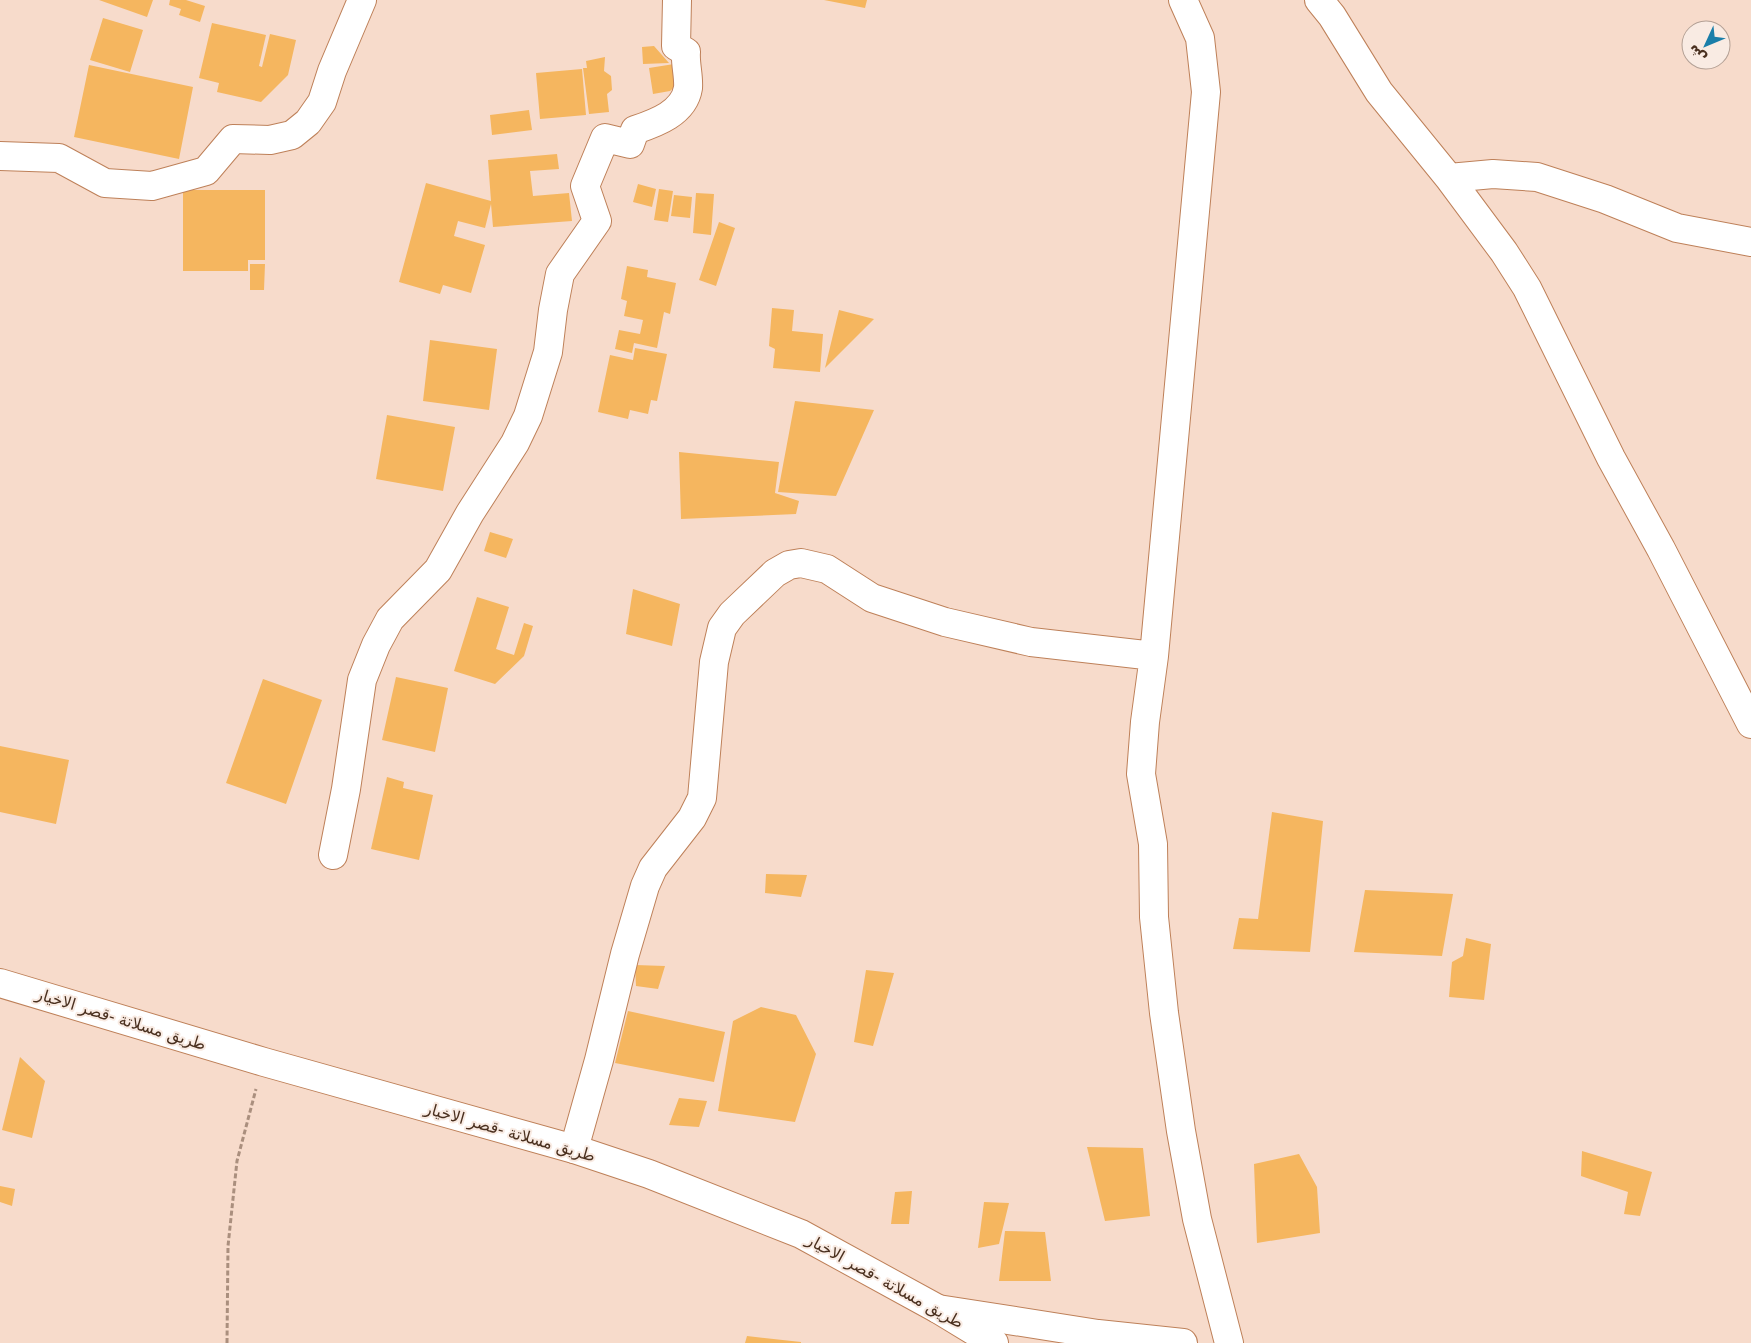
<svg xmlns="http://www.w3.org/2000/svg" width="1751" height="1343" font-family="'DejaVu Sans','Noto Sans Arabic',sans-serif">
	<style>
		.building { fill: #f5b65f }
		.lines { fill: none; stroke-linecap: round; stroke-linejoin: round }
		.minor-casing { stroke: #be8059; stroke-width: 30 }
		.major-casing { stroke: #be8059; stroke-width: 30 }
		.path { stroke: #aa8f7e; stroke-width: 3; stroke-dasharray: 5 2.5; stroke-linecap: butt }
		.minor { stroke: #fff; stroke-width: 28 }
		.major { stroke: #fff; stroke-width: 28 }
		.labels { text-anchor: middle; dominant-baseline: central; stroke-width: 4; stroke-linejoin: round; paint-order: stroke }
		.street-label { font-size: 16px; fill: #4a301f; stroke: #f9ebe3 }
	</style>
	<rect width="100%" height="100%" fill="#f7dbcb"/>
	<path class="building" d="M99,0H153L147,17Z
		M170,0H186L205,6L200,22L179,15L181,9L169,5Z
		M824,0H867L865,8Z
		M103,18L143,30L130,72L90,60Z
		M212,23L266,35L259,66L262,67L270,34L296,40L288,75L261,102L217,92L219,83L199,78Z
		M654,46L669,63L643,64L642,47Z
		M605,57L604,71L611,76L612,90L607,94L609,112L589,114L583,68H587L586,61Z
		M674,64L677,85L670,91L653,94L649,68Z
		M89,65L193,87L179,159L74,137Z
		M582,69L586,115L540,119L536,73Z
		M529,110L532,130L492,135L490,115Z
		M557,154L559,169L530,171L533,196L569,193L572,221L493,227L491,204L485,228L458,221L454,236L485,245L471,293L443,285L440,294L399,282L426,183L491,201L488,160Z
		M638,184L656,189L652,207L633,202Z
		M659,189L673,191L668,222L654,220Z
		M183,190H265V260H248V271H183Z
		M696,193L714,194L711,235L693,233Z
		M674,195L692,197L690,218L671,216Z
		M719,222L735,228L716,286L699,280Z
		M250,264H265L264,290H250Z
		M627,266L648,270L647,277L676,283L670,314L664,312L657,348L634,343L632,353L615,349L619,330L640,334L643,320L624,316L627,301L621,299Z
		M772,308L794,310L792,331L823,334L820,372L773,368L775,349L769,346Z
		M839,310L874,319L825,368Z
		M430,340L497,349L489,410L423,401Z
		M635,348L667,354L657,401L651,400L648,414L630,410L628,419L598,412L610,355L633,360Z
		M795,401L874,410L836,496L778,492Z
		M387,415L455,427L443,491L376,479Z
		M679,452L779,462L775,493L799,501L796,514L681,519Z
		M490,532L513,539L506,558L484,551Z
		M633,589L680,604L672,646L626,634Z
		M477,597L509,607L496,649L514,655L524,623L533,626L524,656L495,684L454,671Z
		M396,677L448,688L435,752L382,740Z
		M263,679L322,700L286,804L226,783Z
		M0,746L69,760L56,824L0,812Z
		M387,777L404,782L403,788L433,795L419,860L371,849Z
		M1272,812L1323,821L1310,952L1233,949L1239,918L1258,919Z
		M766,874L807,875L801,897L765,893Z
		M1365,890L1453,894L1442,956L1354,952Z
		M1466,938L1491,944L1484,1000L1449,997L1452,962L1463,956Z
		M635,965L665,966L658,989L636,986Z
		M866,970L894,973L873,1046L854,1042Z
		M761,1007L796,1015L816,1054L795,1122L718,1111L733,1021Z
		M628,1011L725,1032L714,1082L615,1063Z
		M20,1057L45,1081L32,1138L2,1130Z
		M679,1098L707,1101L699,1127L669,1125Z
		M1087,1147L1143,1148L1150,1216L1105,1221Z
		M1582,1151L1652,1172L1640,1216L1624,1214L1628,1192L1581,1176Z
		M1299,1154L1317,1187L1320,1233L1257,1243L1254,1164Z
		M0,1186L15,1189L12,1206L0,1202Z
		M912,1191L909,1224H891L895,1192Z
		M984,1202L1009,1203L999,1244L978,1248Z
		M1005,1231L1045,1232L1051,1281H999Z
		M747,1336L801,1342V1343H745Z"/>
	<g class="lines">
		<g class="minor-casing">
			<path id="minor" d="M1183,0L1200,38L1206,92L1154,656L1145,722L1141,774L1153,844L1154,917L1164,1013L1181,1131L1197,1219L1229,1343
				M1319,0L1332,16L1379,92L1449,178L1493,174L1537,177L1605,199L1677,228L1751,242
				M0,156L59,158L105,183L152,186L206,171L233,139L270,140L292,135L308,122L322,102L332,71L362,0
				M1449,178L1504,252L1527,288L1611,458L1661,549L1751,724
				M333,855L346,789L362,680L376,645L390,619L438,570L470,513L515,443L528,416L548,352L553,310L560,274L597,221L585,186L605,138L630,144L635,130C656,123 684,113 688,88C689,76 685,64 686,52L676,46L677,0
				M574,1149L599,1060L625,954L645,886L653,868L692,818L702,798L714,662L722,628L732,614L775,573L789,565L801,563L827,569L872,598L945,622L1031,642L1154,656
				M938,1309L1098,1334L1183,1343"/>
		</g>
		<g class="major-casing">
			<path id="major" d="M0,983L264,1062L574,1149L649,1174L801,1234L938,1309L994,1343"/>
		</g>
		<path class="path" d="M227,1343L228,1246L237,1161L256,1089"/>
		<use href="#minor" class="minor"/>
		<use href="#major" class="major"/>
	</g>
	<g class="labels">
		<g class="street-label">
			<text transform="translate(121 1019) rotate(17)">طريق مسلاتة -قصر الاخيار</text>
			<text transform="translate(510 1132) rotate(16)">طريق مسلاتة -قصر الاخيار</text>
			<text transform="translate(885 1281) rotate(29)">طريق مسلاتة -قصر الاخيار</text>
		</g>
	</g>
	<g transform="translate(1706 45) rotate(226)"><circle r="24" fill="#f9ebe3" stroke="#b3a095"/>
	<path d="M0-4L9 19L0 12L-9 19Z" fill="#1a7ea9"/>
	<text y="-8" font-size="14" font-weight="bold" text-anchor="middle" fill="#4a301f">ش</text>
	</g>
</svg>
